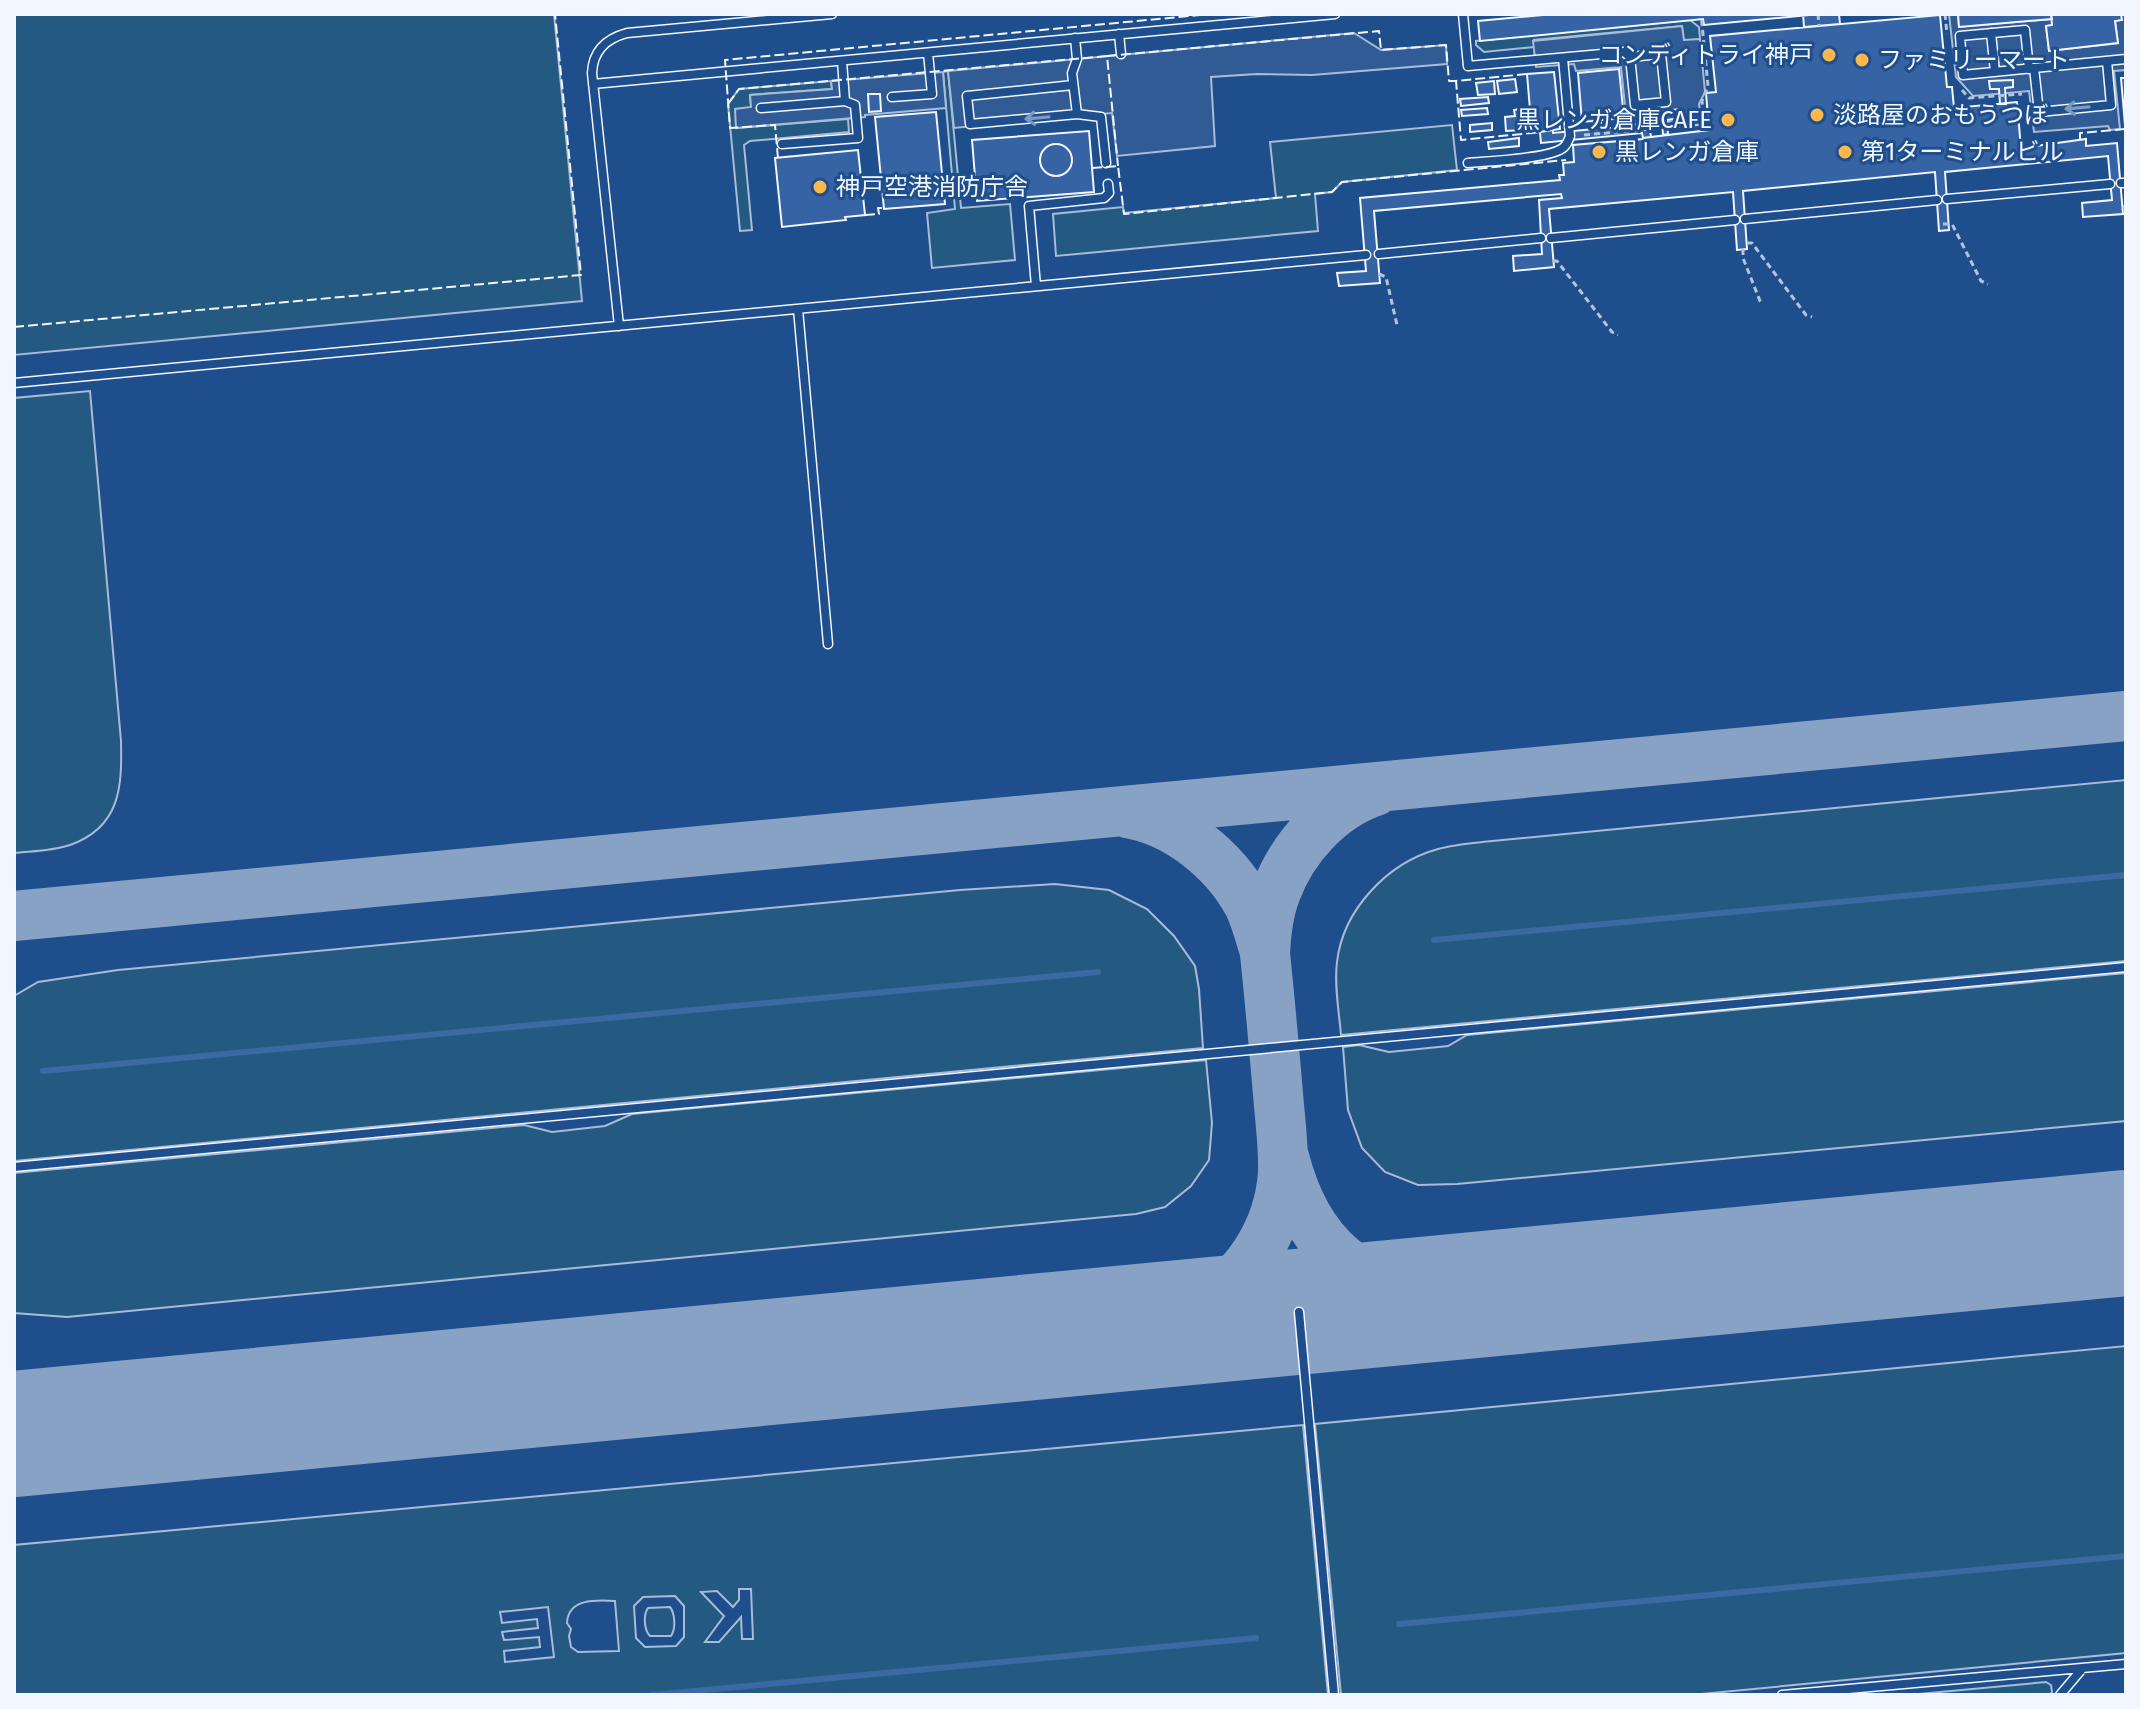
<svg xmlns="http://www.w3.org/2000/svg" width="2140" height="1709" font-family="'Fira Sans','Noto Sans JP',sans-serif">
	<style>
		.green { fill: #245a82; stroke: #a8bbd7; stroke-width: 2; fill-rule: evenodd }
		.parking { fill: #305b95; stroke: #a8bbd7; stroke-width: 2 }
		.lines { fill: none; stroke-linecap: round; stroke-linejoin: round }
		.stream { stroke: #3b69a3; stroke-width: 6 }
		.taxiway { stroke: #88a2c6; stroke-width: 50 }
		.runway { stroke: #88a2c6; stroke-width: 126 }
		.building { fill: #3563a3; stroke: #f2f6ff; stroke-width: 2 }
		.service-casing { stroke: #f2f6ff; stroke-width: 11 }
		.path { stroke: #b3c4dc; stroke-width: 3; stroke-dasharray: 6 4; stroke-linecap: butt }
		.service { stroke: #1f4e8c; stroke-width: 8 }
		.fence { stroke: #f2f6ff; stroke-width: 2; stroke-dasharray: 10 4; stroke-linecap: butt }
		.oneway { stroke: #7e9ac0 }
		.poi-dot { fill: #ffb74d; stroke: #1f4e8c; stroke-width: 3 }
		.labels { text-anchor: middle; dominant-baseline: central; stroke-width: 6; stroke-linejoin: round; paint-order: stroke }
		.poi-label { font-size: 24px; fill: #f2f6ff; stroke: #1f4e8c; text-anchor: start }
	</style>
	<rect width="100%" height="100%" fill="#1f4e8c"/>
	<path class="green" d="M14,14H554L582,301L14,355Z
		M1690,20L1699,27L1700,39L1683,41L1682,26L1534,40V47L1484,52L1476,45V41Z
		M948,71L961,208L1010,204L1015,260L932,268L927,213L955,209L943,72Z
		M831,81L832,89L750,95L751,107L737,128L848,119L849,132L750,141L744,145L752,230L740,231L728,104L739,89Z
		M1452,125L1457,170L1342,182L1332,192L1315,194L1318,231L1056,256L1053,214L1123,207L1124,213L1276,198L1270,142Z
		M90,391L121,741C122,786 121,827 70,845C53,851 32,851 14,853V398Z
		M2126,780V961L1341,1035C1339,1011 1334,985 1337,962C1343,910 1387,863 1438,849C1455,844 1474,843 1492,841Z
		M1055,884L1109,890L1147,909L1174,936L1195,966L1199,989L1203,1048L14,1161V996L38,982L118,970L960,890Z
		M2126,973V1121L1457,1184L1418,1185L1385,1172L1362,1148L1348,1110L1343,1047L1359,1045L1389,1052L1448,1046L1467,1035Z
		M1206,1060L1212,1123L1209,1160L1191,1186L1165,1207L1136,1214L67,1317L14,1313V1173L524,1125L552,1132L605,1126L632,1114Z
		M2126,1346V1653L1691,1695H1341L1315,1424Z
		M1303,1425L1328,1695H14V1545ZM739,1589H751L753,1639H742L741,1617L719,1642H705L724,1616L701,1592L717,1591L733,1607L739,1600ZM675,1596L684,1606V1637L676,1646L645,1647L636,1638L634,1606L643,1597ZM615,1601L619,1651L578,1652L571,1647L569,1636L571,1629L567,1623C568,1598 597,1600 615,1601ZM548,1607L554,1657L505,1662L504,1651L540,1647L539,1637L504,1640L502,1632L538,1628L537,1619L502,1623L500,1612Z
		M670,1607C675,1613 676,1629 671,1636H650C644,1630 643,1615 648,1608Z
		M2046,1682L2051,1685L2052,1692L2050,1695H1908Z"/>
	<path class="parking" d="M1949,14H1958L1959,27L2052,19V25L2046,26L2049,51L2118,43L2115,21L2121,20V14H2126V70L2114,71L2120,129L2110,130L2108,126L2034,132L2029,91L1973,96L1956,77Z
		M1682,26L1684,40L1700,39L1705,92L1699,104L1701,119L1627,125L1621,67L1576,71L1574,64L1536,67L1533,41Z
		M1354,33L1381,50L1446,45L1447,64L1312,75L1257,74L1211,77L1215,146L1117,156L1112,113L954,128L948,71Z
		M943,72L946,108L865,115V117L736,128L735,109L751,107L750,95L832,89L831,81Z"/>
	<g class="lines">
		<path class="stream" d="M1434,940L2126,875
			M43,1071L1098,972
			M1399,1624L2126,1556
			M652,1695L1256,1638"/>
		<path class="taxiway" d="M1127,813C1177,821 1225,860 1249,905C1256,920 1260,936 1265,952
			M14,916L2126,716
			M1284,1157C1307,1248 1359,1290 1451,1299
			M1141,1328C1159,1323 1176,1318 1193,1310C1245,1284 1279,1231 1283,1173C1284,1147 1280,1120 1278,1094C1274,1047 1270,1001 1265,954C1266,933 1268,912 1276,892C1292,848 1330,806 1375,791
			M14,1423L56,1430"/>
		<path class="runway" d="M14,1434L2126,1233"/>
	</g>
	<path class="building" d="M1554,14H1820L1704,25L1703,19L1480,41L1478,21Z
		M1803,14H1839L1840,24L1804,27Z
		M1958,14H2051L2052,19L1959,27Z
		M2051,14H2121L2122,20L2115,21L2118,43L2049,51L2046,26L2052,25Z
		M1940,15L1947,87H1952L1954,108L2017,102L2021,148L2086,139V146L2117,143L2123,214L2083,217L2082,203L2112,200L2108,156L1945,172L1949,230L1939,231L1935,172L1743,191L1747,249L1737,250L1733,192L1549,209L1554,267L1514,271L1513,256L1542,254L1539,200L1562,198L1561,194L1374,211L1380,283L1339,286L1337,273L1366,271L1360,198L1560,180L1559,175H1564L1563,163L1574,162L1573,145L1643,139V138L1709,130L1706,93L1716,92L1710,36Z
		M1619,69L1624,118L1582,122L1578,73Z
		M1554,72L1560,129L1532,133L1527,74Z
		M2121,78H2126V137Z
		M1515,79L1517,92L1499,94L1497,81Z
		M2013,80V87L2005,88L2006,104H2000L1999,89H1990L1989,81Z
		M1494,81L1495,94L1478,95L1476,83Z
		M868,94H880L881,111L869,112Z
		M1488,97L1489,103L1461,106L1460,99Z
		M1487,108L1488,114L1462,116L1461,110Z
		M1519,109L1521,130L1506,131L1505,117L1515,116L1514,110Z
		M1679,109L1680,118L1667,120L1668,134L1663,135L1662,120L1657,121L1656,112Z
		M936,112L945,204L884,209L875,117Z
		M1593,121H1601V129L1649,124L1651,137L1643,138L1642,133L1541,143L1540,132L1553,130V133L1594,129Z
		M1492,123V130L1470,132V125Z
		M1089,131L1094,192L977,201L972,140Z
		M1519,138V146L1489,149L1488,142Z
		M1040 160a16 16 0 1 1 32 0a16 16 0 1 1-32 0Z
		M858,150L865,215L845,217L846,220L782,227L775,158Z"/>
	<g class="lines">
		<g class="service-casing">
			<path id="service" d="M1463,14L1468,66L1624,52L1630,57
				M1991,33L1995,72
				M1119,34L1121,54
				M1661,54L1666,102L1635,105L1630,57Z
				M2034,68L2039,112L2111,105L2107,61
				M2029,69L2025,30L1960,36L1963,75L2126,59
				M593,84L1335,14
				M1073,85L967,96L970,124L1077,114L1072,73L1077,59L1075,38
				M892,97L932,94L928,53
				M761,108L845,101
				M1077,114L1101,117L1106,163
				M782,144L858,138L855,105L845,101L842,61
				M1468,163C1487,161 1552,159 1564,147C1566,145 1569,139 1570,136L1563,58
				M2121,183H2126
				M1947,199L2110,184
				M1745,219L1937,200
				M1551,238L1735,220
				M1379,254L1541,238
				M1036,286L1029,206L1104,198L1109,193L1108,184
				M798,309L828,644
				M619,326L592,73C593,51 605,39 627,33L832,14
				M14,383L1366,255
				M14,1167L2126,967
				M1299,1312L1334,1695
				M1782,1695L2126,1664
				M2060,1695L2082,1669"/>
		</g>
		<path class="path" d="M1818,14L1819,26
			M1945,14L1947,34
			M1962,90L1969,98L2022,94
			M1584,135L1704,124L1702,101L1708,86L1701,14
			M2123,206L2126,208
			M1943,224H1952L1981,281L1988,284
			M1747,243H1752L1806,315L1812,317
			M1743,249V258L1760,301L1763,304
			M1553,261H1557L1612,332L1618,335
			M1379,274L1386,277L1397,325"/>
		<use href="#service" class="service"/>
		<path class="fence" d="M1107,56L1379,31L1381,50L1446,45L1449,81H1456
			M1527,74L1456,81L1461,140L1532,133
			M728,104L739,89L1107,56L1118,166
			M2080,140V133L2125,129
			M778,158L775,125L730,128L725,60L1211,14
			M1092,168L1118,166L1124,214L1332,192L1342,182L1566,160
			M944,191L976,188
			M865,215L879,214L878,208H884
			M14,327L581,275L555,14"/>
	</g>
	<defs><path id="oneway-shaft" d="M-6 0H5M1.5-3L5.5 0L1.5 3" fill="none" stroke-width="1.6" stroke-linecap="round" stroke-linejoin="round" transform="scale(2)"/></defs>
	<g class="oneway">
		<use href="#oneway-shaft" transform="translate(2077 108) rotate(175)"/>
		<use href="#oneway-shaft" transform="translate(1037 118) rotate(175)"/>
	</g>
	<g class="poi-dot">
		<circle cx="1829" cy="55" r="8"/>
		<circle cx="1862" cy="60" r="8"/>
		<circle cx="1817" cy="115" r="8"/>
		<circle cx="1728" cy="120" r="8"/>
		<circle cx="1599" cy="152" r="8"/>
		<circle cx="1845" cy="152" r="8"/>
		<circle cx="820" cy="187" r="8"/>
	</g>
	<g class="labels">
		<g class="poi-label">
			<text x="1813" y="55" text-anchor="end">コンディトライ神戸</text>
			<text x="1878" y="60">ファミリーマート</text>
			<text x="1833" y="115">淡路屋のおもうつぼ</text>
			<text x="1712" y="120" text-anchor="end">黒レンガ倉庫CAFE</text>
			<text x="1615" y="152">黒レンガ倉庫</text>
			<text x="1861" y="152">第1ターミナルビル</text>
			<text x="836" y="187">神戸空港消防庁舎</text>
		</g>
	</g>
	<rect width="2140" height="1709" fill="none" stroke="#f2f6ff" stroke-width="32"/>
</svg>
